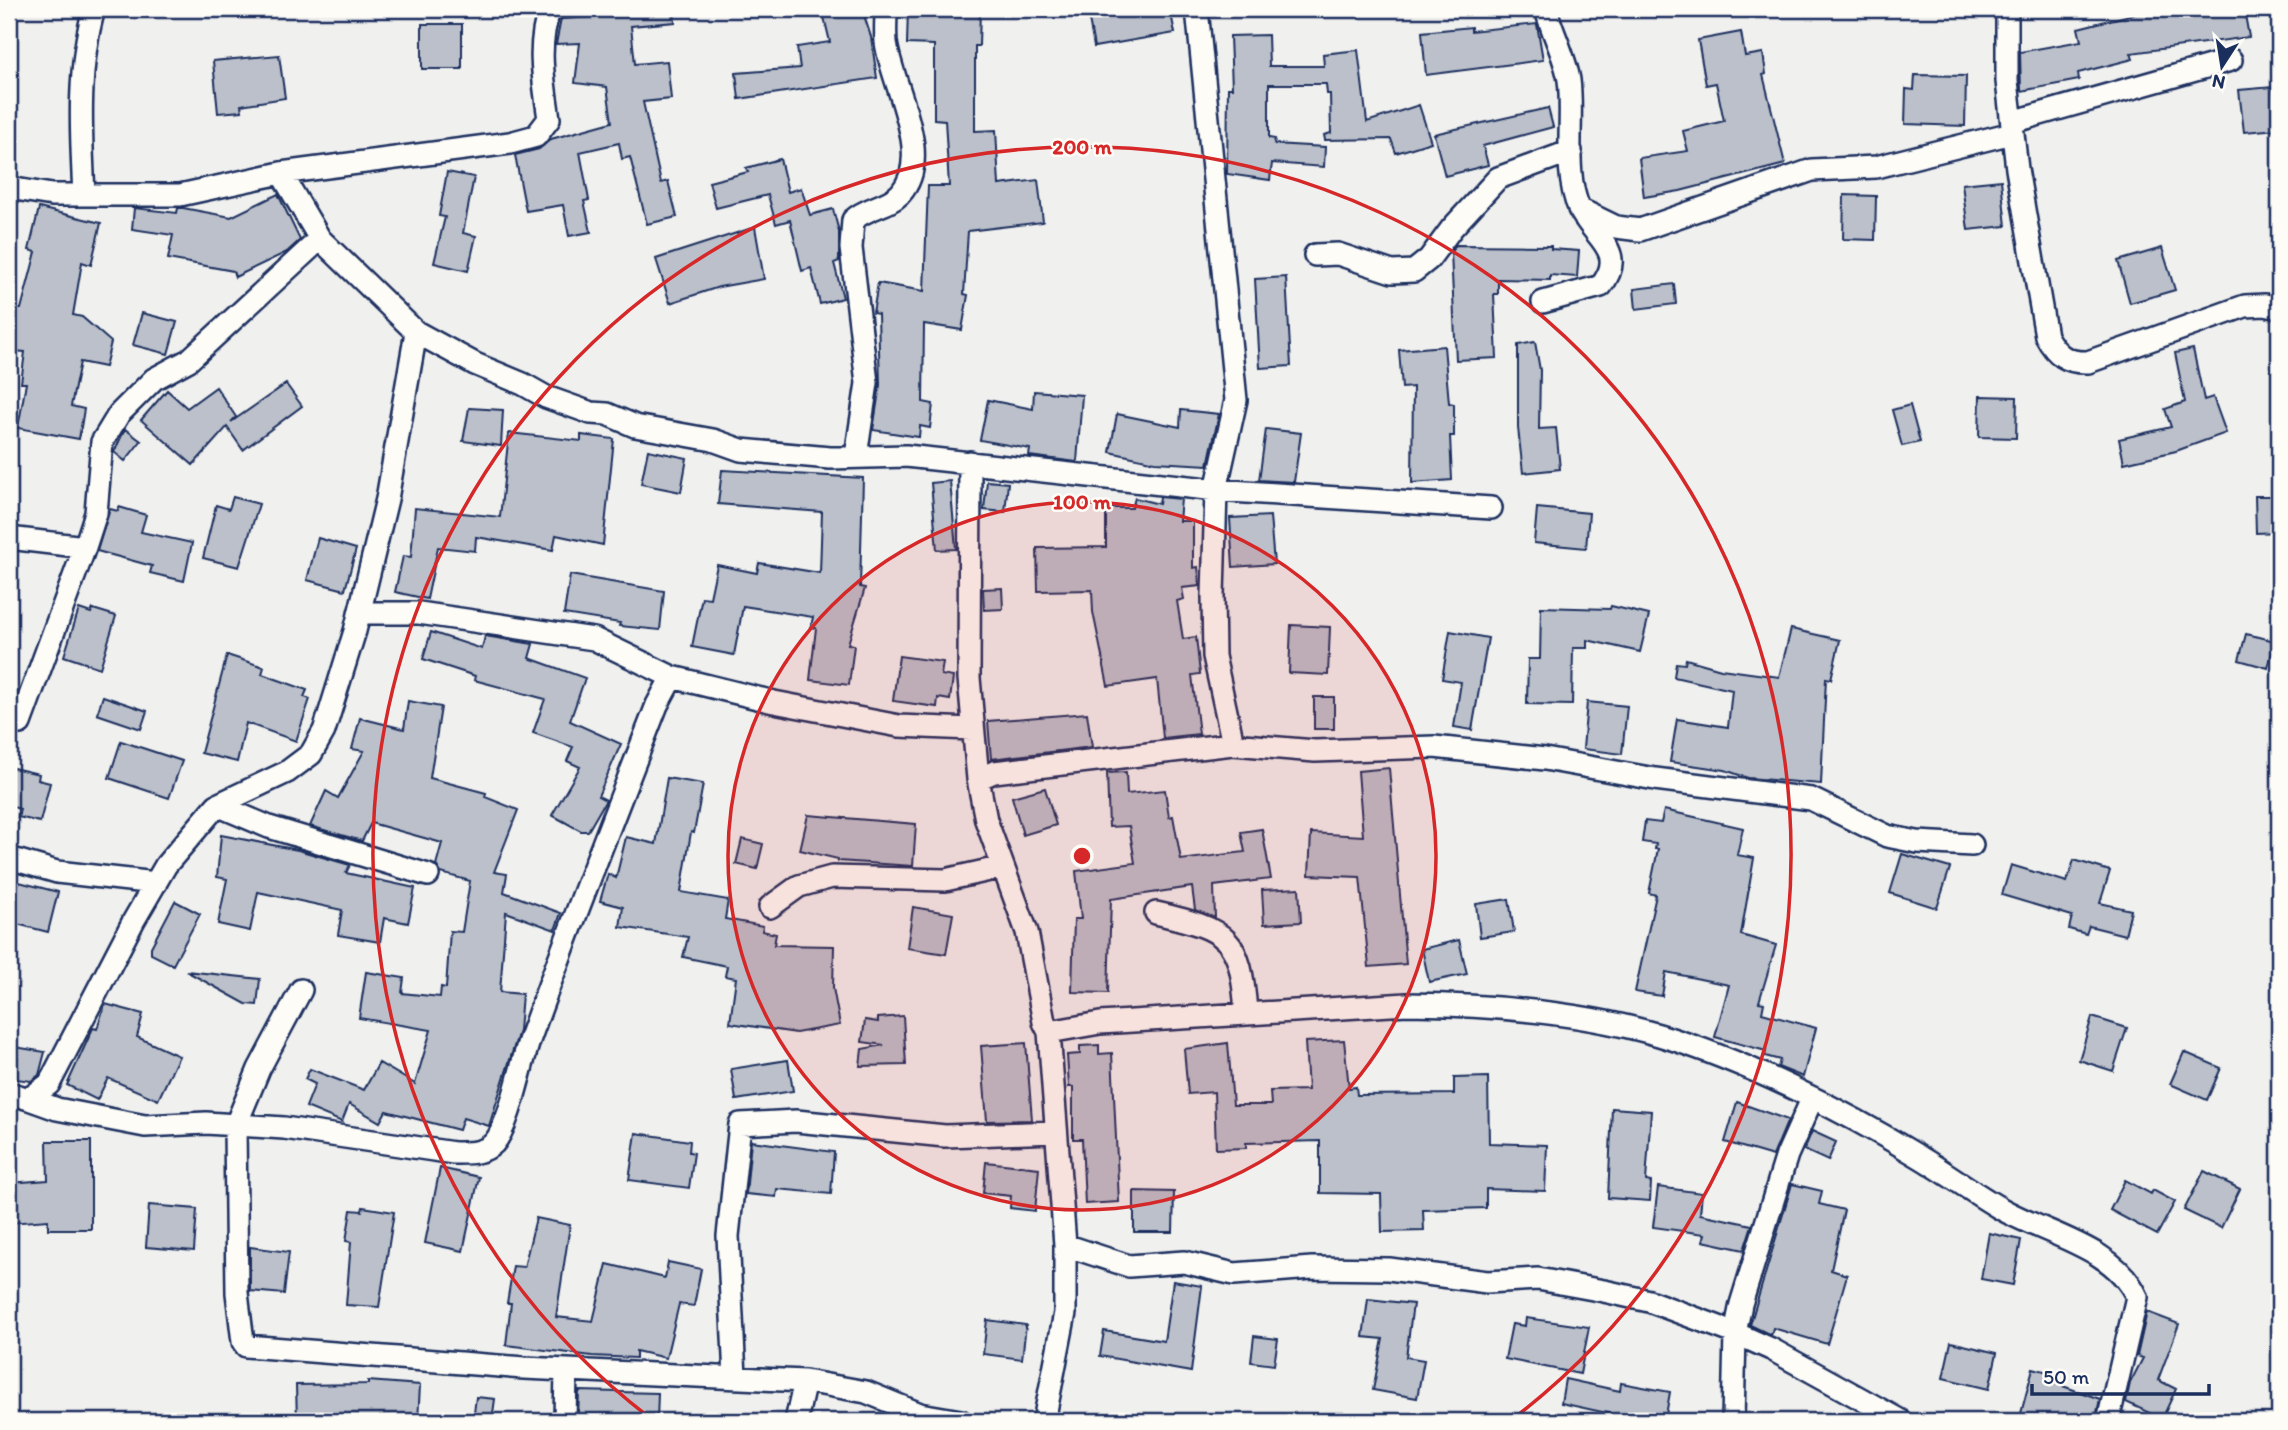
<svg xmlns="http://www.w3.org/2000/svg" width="2288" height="1430" font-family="Itim,sans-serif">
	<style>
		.building { fill: #bbc0ca; stroke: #1b2f5e; stroke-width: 2 }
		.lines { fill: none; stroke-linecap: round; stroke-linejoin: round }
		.minor-casing { stroke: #1b2f5e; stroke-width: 26 }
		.minor { stroke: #fdfcf7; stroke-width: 21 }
		.ring { fill: none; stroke: #d62828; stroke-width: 3.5 }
		.centre { fill: #d62828; stroke: #fdfcf7; stroke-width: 3.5 }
		.ring-label { font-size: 21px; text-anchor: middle; font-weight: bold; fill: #d62828; stroke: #fdfcf7; stroke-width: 5; stroke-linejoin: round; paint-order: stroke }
	</style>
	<rect width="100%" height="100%" fill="#f0f0ee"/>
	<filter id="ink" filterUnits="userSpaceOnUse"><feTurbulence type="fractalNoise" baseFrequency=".0143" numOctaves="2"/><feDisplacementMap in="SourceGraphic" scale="14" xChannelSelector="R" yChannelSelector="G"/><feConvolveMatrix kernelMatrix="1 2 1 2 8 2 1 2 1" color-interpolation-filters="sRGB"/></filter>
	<g filter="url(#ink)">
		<path class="building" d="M593,9H674L675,22L631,26L635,64L667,61L671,99L643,102L661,183L668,181L677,217L647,224L630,157L622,159L619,143L580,152L589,200L584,201L591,232L569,236L563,205L526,211L515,155L539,149L551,139L612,122L607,87L575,83L580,43L556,44L561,19L594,17Z
			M862,9L871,37L877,78L739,99L736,73L800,68L797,47L830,42L824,17Z
			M908,9H980L979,46H975V131L996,130L999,185L1038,180L1043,222L968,231L964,294L968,295L962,330L924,324L923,402L933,404L930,428L920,426L919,437L873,430L880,385L878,314L873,313L878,283L924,291L928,186H949L945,120L934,119V45L907,44Z
			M1087,9H1170L1175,33L1094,47Z
			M2145,9H2244L2249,37L2131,53L2133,59L2078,73L2079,80L2021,91L2020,52L2081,41L2078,28L2146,11Z
			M422,24H462V69H422Z
			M1537,24L1543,60L1426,75L1422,32L1471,27V31Z
			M1741,32L1745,56L1763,53L1766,74L1763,75L1785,164L1680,191L1644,197L1639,158L1688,151L1683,131L1724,121L1716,83L1706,85L1698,40Z
			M1268,35L1269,66H1324L1323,54L1358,50L1367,122L1419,105L1431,142L1396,153L1391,139L1325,140L1324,135L1331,133L1330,94H1327L1326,84H1269V138L1275,139L1274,144L1325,147L1324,167L1272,163L1270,180L1227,174L1228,88H1232L1230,36Z
			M279,55L285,98L241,105L242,111L218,113L213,61Z
			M1915,75L1966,76L1965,126L1905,124L1906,89L1914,90Z
			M2273,87L2278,129L2244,132L2239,90Z
			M1548,108L1553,127L1483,146L1488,165L1445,176L1434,134Z
			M780,159L788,192L801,188L810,215L833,209L839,232V261L834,263L843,298L820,304L811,268L802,271L790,220L776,224L768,195L716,208L709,182L748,172L746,168Z
			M447,172L474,177L463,233L476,236L468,271L434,263L445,217L439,216Z
			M2001,180L2006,226L1968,230L1962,184Z
			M278,194L300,240L287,252L235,277L233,271L168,259L173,235L132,229L134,208L177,213L178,208H183L231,217Z
			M1844,195L1876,196L1875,240L1843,239Z
			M39,208L101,223L91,265L82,262L73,315L82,317L111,342L105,367L80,362L71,406L84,409L79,439L18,428L26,383H21L25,352L14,351L17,309H21L36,252L29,250Z
			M755,227L764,279L719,287L670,303L656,259Z
			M1456,245L1551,246V249L1579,251L1577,277L1550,275V280L1498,279V294H1494L1497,358L1456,360L1451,252Z
			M2162,248L2175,290L2130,303L2118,261Z
			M1286,277L1291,366L1260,368L1255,279Z
			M1674,284L1676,304L1636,309L1634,289Z
			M142,313L177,322L168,354L133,345Z
			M1535,342L1540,370L1539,429L1556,428L1560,469L1523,473L1518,428V345Z
			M1444,346L1449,403L1454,404V436H1450L1452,480L1412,483L1413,387L1402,388L1399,350Z
			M2193,349L2204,400L2213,397L2226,433L2176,451L2124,463L2119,439L2171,427L2165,409L2185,402L2175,353Z
			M286,384L302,406L243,450L227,427L193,465L141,420L167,390L187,408L216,387L236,417L231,422Z
			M1034,391L1082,395L1077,462L1029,456L1030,449L980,440L988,400L1033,409Z
			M1980,396L2017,397L2016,438L1979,437Z
			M1910,405L1920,442L1902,446L1892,410Z
			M469,408L503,410L501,446L463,441Z
			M1181,410L1219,414L1208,465L1155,462L1110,452L1117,414L1180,427Z
			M125,429L141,441L125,461L114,452Z
			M1266,429L1301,433L1294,482L1259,480Z
			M509,433L581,441V435L614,439L603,545L556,535L553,550L476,537L475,551L438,547L427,599L395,592L403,556L411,557L415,508L500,517Z
			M648,450L687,458L681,492L641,484Z
			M722,470L863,478L860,587L865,588L848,644L854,645L849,685L810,680L816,628L811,627L813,617L743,606L734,655L692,647L702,597L710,598L717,565L757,573L759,563L820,573L822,512L718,504Z
			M950,481L956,549L937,550L931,483Z
			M987,481L1008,483L1005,512L984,510Z
			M2255,496H2279V532L2256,533Z
			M233,497L259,504L239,567L203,558L216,505L229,509Z
			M1160,497L1181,499L1179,521H1193V568L1198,567L1200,586L1182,588L1184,599L1177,601L1183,639L1196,637L1200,674L1192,675L1199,734L1163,738L1157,679L1108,686L1093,612L1092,590L1038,591L1037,548L1106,547V508H1132L1135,498L1159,504Z
			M119,507L146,515L141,532L192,543L184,581L150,573L152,566L97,551L110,509L118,511Z
			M1537,508L1589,513L1586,548L1534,543Z
			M1270,516L1274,564L1233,567L1230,518Z
			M318,538L356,549L345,590L307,580Z
			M570,575L664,591L660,630L619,626L620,623L564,614Z
			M1002,588L1003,609L984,610L983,589Z
			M1611,606L1649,615L1640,652L1587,640V648H1573L1572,705L1527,704L1528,659H1540L1541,607L1610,609Z
			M79,609L91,613L93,609L116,616L100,668L64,656Z
			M1291,625L1330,627L1328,675L1289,673Z
			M1791,629L1840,640L1831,679L1826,678L1821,784L1748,778L1725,770L1670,762L1677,719L1728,727L1732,690L1674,677L1676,663L1685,664L1686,659L1721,669L1779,677Z
			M1450,631L1488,638L1472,730L1454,727L1461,682L1442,679Z
			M431,632L482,649L485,636L533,644L529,658L585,678L570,721L621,744L598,796L606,800L588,831H581L552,815L580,767L567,761L573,747L533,733L545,699L474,680L475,676L423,659Z
			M2246,634L2275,641L2268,668L2239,660Z
			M227,655L264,667L262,674L307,690L304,697L310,699L296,741L246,723L237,762L201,753Z
			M899,656L943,662L941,675L953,677L950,700L938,698L937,707L893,701Z
			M103,696L147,711L141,729L97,714Z
			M1314,697H1334V729H1314Z
			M408,701L441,707L430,778L486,793L485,797L518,810L494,872L507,874L504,892L561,913L555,930L506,912L500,992L522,994L519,1031L489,1126L463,1118L459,1130L386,1111L380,1122L349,1104L342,1122L306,1107L315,1084L305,1079L310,1069L364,1090L379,1063L415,1084L431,1030L359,1018L366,972L404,978L402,993L440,997L441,987L446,988L450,931L462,932L470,881L441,873L436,865L442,843L371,823L362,841L310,826L326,791L338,798L364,751L352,749L360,718L404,729Z
			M1587,702L1627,706L1622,754L1583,749Z
			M1087,713L1092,747L991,759L988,721Z
			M121,741L182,761L169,798L109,778Z
			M9,767L39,774L38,780L50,783L40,822L18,817L20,809L9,806Z
			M1389,768L1406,964L1369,967L1360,877L1309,875L1311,833L1363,836L1358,771Z
			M1126,772L1127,794L1165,790L1169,817L1173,816L1181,860L1245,852L1241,832L1262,829L1271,879L1214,886L1215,918L1195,910L1192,887L1111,899L1108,993L1072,992L1074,919H1081L1076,871L1135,863L1129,826L1109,827L1107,773Z
			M667,778L703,784L694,833L691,832L681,892L728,900L725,919L763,926L762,931L776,934L774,945L834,946L833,988L840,1025L796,1033L730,1023L736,978L725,976L727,966L683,957L688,937L620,927L623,907L600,901L608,874L616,878L626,837L656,844Z
			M1045,788L1056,825L1023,835L1012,797Z
			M1664,810L1743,828L1737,855L1754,858L1741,935L1776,945L1759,1002L1764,1003L1762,1013L1816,1028L1803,1077L1778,1067L1780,1060L1765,1056L1766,1051L1715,1037L1729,985L1666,972L1662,996L1635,992L1656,895L1649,893L1658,849H1655L1656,844L1642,842L1645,821L1661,823Z
			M808,815L916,824L913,866L838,861V859L800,850Z
			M221,835L298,850L350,865L346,873L415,888L408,923L384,918L380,942L338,935L342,910L258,892L250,931L218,924L227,879L217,877Z
			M742,839L763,844L757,869L736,864Z
			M1902,854L1950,868L1937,908L1890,893Z
			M2074,860L2110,871L2100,903L2131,910L2125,935L2089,926L2086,934L2069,929L2072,916L2002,895L2011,865L2067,882Z
			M19,882L58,892L48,932L9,922Z
			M1299,888L1301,922L1264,924L1262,890Z
			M1509,899L1514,932L1480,937L1476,904Z
			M175,901L200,914L173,965L151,954V947Z
			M913,907L953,914L946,954L907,948Z
			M1459,940L1467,974L1429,982L1422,949Z
			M186,971L260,979L257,1005L246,1004Z
			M105,1004L143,1014L137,1037L179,1056L158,1100L108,1078L97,1100L67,1085L93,1028L97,1029Z
			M903,1016L906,1065L860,1066L862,1049L884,1045L862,1042L865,1020L878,1022V1018Z
			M2092,1017L2127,1028L2113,1071L2079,1060Z
			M1344,1040L1349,1088L1356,1087L1357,1095L1454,1094V1078L1488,1077L1489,1143L1547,1145L1545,1191L1486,1189V1208L1423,1210L1424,1231L1382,1232L1381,1194L1320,1193V1141L1246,1143V1148L1216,1149L1214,1092L1188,1094L1184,1049L1228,1043L1233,1105H1271L1270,1091L1308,1090L1305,1042Z
			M1026,1043L1032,1120L987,1121L981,1046Z
			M1099,1045V1054L1112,1053L1119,1202L1085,1204L1082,1139H1073V1087H1069L1067,1055L1080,1054V1046Z
			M9,1046L45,1052L39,1075L31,1081L9,1078Z
			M2184,1052L2221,1068L2207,1100L2170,1084Z
			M788,1060L793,1091L736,1100L731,1069Z
			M1737,1102L1788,1120L1773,1156L1725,1142Z
			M1612,1108L1651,1111L1646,1181L1651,1182L1650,1201L1608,1198Z
			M1812,1131L1836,1142L1828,1161L1804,1150Z
			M636,1133L690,1141L689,1152L694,1153L689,1188L629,1180Z
			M47,1141H91V1229H48V1220L9,1223V1183L48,1180Z
			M751,1141L834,1152L831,1194L777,1189L776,1197L746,1194Z
			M986,1162L1039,1168L1035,1211L1010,1208L1011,1196L983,1193Z
			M440,1168L479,1177L463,1251L425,1243Z
			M2204,1171L2240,1189L2221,1228L2184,1210Z
			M2125,1180L2151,1194L2153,1190L2175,1202L2157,1235L2110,1210Z
			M1792,1184L1822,1191L1819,1204L1844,1210L1831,1270L1847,1275L1827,1344L1773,1328L1771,1335L1750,1325Z
			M1658,1187L1702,1193L1700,1214L1752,1225L1744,1250L1703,1241L1705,1234L1653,1227Z
			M1134,1191L1174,1192L1173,1232H1134Z
			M149,1205L197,1209L194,1251L146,1247Z
			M363,1207L394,1212L379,1307L346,1305L351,1242L346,1241L351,1210L362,1211Z
			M536,1218L570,1225L556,1317L593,1321L607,1264L665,1278L668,1262L701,1269L694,1306L679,1304L666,1358L636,1351V1358L592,1356L506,1345L511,1303H507L513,1266L524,1267Z
			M1989,1233L2021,1240L2013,1285L1981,1279Z
			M250,1247L289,1252L284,1294L250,1291Z
			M1173,1281L1202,1286L1191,1372L1100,1356L1104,1331L1164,1341Z
			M1368,1299L1413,1304L1406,1357L1424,1360L1417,1398L1373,1390L1383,1339L1363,1337Z
			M2147,1312L2179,1324L2158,1380L2176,1389L2162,1419L2126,1402L2130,1383L2143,1358L2137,1356Z
			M1526,1318L1589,1327L1580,1374L1505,1359L1512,1324L1525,1326Z
			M987,1320L1026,1325L1022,1359L983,1354Z
			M1254,1336L1278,1339L1274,1365L1251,1362Z
			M1951,1342L1997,1353L1989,1389L1943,1378Z
			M2033,1368L2056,1374L2054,1383L2100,1399L2095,1421H2019Z
			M1565,1379L1620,1391L1621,1383L1670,1392L1665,1421L1615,1419L1616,1415L1561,1403Z
			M368,1381L420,1385L418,1421H297L296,1385L368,1384Z
			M579,1391L658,1393L657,1421H578Z
			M476,1397L495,1399L492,1421H473Z"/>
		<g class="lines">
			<g class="minor-casing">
				<path id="minor" d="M1197,9L1236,400L1216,490L1213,596L1214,656L1233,744
					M2007,9V81L2017,169L2046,336C2056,355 2067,363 2088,362L2245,306L2265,305L2279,308
					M2012,122L2231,60
					M281,173L320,239L416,332L475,364L523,384L546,397L591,413L607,414L635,426L713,440L741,450L830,458L906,456L1216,490L1491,508
					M9,188L52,195H180L281,173L510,143L536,136L549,119C544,82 536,45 550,9
					M84,195C81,133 77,69 94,9
					M1579,209L1616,227L1640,230L1812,170L1876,167L2012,133
					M1315,255L1338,254L1392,272L1414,271L1429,259L1452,228L1498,178L1571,151
					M1543,302L1601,286C1629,251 1592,237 1579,208C1563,173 1574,119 1569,80C1565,56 1552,33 1546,9
					M856,456L867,383L851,248L853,220C867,207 887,207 900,194C935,156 891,84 886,42C885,31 886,19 886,9
					M970,462L969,678L978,779L986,820L1027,932L1044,1022L1049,1032L1065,1245V1313L1044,1421
					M9,538L85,547L96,513L102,442L119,414L154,379L189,360L320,239
					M359,613H419L594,639L672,677L774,702L899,726L972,729
					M20,723L85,547
					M978,779L994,772L1233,744L1315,751L1434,747L1545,759L1655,779L1811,799L1887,836L1917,842L1972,845
					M217,805L269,827L428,875
					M9,858L57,872L156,883
					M770,907L799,886L832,877L945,880L1003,867
					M1156,913C1228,930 1241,936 1246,1013
					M301,990L259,1069L235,1127L237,1293L243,1342L246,1346L524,1368L805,1381L866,1392L920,1414L961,1421
					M1049,1032L1100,1023L1407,1004C1488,1005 1581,1012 1659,1035C1743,1060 1843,1110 1918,1156C1945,1172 1971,1191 1998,1207C2043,1234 2115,1246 2137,1297L2108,1421
					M9,1093L29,1099L49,1084L134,920L166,865L217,805L287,772L311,754L324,731L355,631L387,499L416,332
					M29,1099L57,1109L145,1126L206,1123L284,1128L454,1153C469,1153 483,1154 494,1143C510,1125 521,1063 530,1038C570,926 614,816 657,705L672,677
					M1065,1245L1129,1266L1184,1262L1234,1274L1312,1268L1389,1269L1487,1282L1538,1279L1604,1291L1649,1301L1735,1333L1771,1349L1901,1421
					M735,1377L728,1236L740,1124L796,1121L945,1136L1055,1132
					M565,1421L566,1370
					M796,1421L805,1381
					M1733,1421L1735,1333L1741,1304L1787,1155L1812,1099"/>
			</g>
			<use href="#minor" class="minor"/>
		</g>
	</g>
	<circle cx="1082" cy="856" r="354" fill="#d62828" fill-opacity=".12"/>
	<g class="ring">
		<circle cx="1082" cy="856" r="354"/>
		<path d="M650 1418A709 709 0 1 1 1514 1418"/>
	</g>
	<circle cx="1082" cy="856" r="10" class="centre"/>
	<g class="ring-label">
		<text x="1082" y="154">200 m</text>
		<text x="1082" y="509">100 m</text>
	</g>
	<rect width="2288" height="1430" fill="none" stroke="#fdfcf7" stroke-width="35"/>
	<rect x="18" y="18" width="2253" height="1395" fill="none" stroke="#1b2f5e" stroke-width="2.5" filter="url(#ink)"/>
	<g transform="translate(2222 66) rotate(192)" stroke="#fdfcf7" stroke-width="5" paint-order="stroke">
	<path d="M0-5L12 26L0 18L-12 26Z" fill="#1b2f5e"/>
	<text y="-10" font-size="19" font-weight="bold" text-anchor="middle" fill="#1b2f5e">N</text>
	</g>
	<path d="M2032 1384v10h177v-10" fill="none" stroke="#1b2f5e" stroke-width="3.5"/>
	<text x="2043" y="1384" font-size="21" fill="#1b2f5e" stroke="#fdfcf7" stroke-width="5" paint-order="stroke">50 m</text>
</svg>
